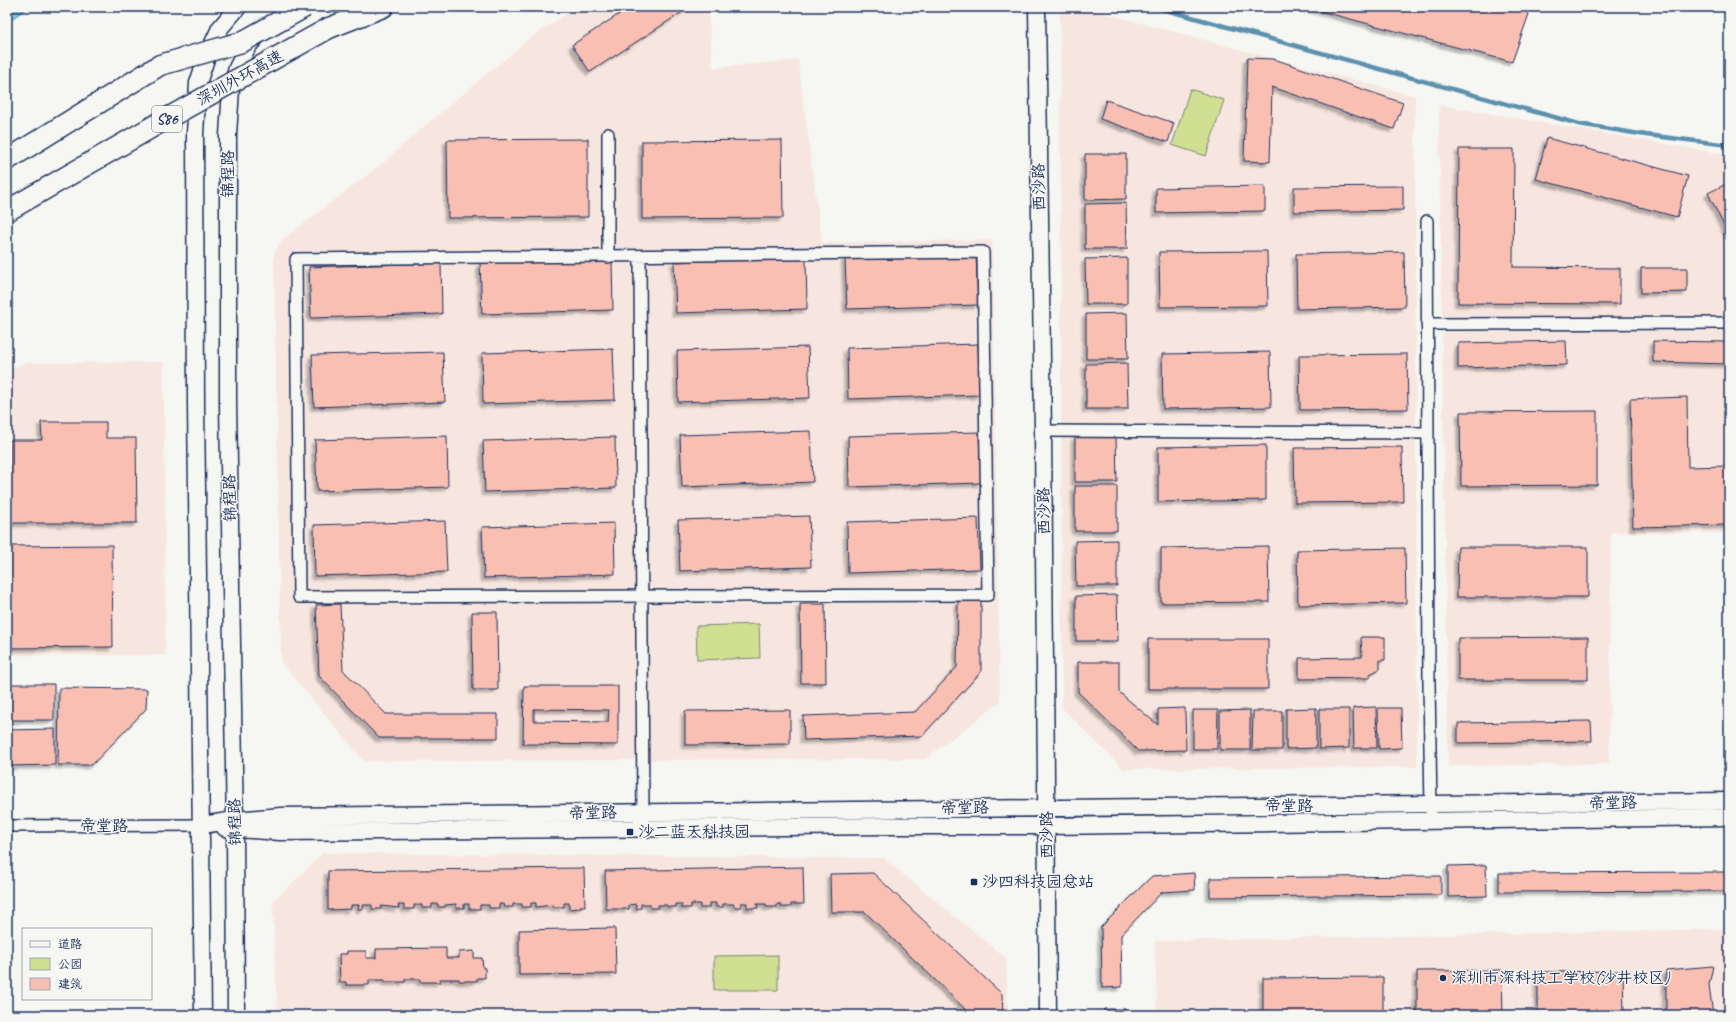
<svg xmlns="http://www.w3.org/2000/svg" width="1736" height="1022" font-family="Caveat,'LXGW WenKai TC',sans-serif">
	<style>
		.built { fill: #f7e6df }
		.green { fill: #d1df92; stroke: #768778 }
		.water { fill: #85d2e4; stroke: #5b91ae }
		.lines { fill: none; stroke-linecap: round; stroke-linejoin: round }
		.stream { stroke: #5b91ae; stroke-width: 4.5 }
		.building { fill: #f9bfb2; stroke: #1b2f5e; fill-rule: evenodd; filter: url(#shadow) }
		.street-casing { stroke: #1b2f5e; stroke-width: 14 }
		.secondary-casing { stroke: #1b2f5e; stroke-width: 19 }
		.highway-casing { stroke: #1b2f5e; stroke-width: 23 }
		.street { stroke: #f6f6f2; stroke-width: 11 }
		.secondary { stroke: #f6f6f2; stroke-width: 16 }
		.highway { stroke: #f6f6f2; stroke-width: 20 }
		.highway-bridge-casing { stroke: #1b2f5e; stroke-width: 23; stroke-linecap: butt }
		.highway-bridge { stroke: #f6f6f2; stroke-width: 20 }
		.poi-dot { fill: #1b2f5e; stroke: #f6f6f2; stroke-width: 1.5 }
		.labels { text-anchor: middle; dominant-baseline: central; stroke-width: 3; stroke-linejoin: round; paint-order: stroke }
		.shield { fill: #f6f6f2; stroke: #5d6b8a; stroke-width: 1 }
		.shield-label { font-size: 15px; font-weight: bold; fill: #1b2f5e }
		.street-label { font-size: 16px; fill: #1b2f5e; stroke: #f6f6f2 }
		.poi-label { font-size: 16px; fill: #1b2f5e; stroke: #f6f6f2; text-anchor: start }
	</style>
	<defs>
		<filter id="shadow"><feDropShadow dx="-3.5" dy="3.5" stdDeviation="1" flood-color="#0004"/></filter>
	</defs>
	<rect width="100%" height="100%" fill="#f6f6f2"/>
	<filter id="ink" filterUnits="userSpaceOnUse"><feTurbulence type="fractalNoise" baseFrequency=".025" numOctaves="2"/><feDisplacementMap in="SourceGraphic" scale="8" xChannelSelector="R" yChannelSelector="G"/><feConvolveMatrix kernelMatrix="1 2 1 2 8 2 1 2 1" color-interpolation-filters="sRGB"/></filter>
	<g filter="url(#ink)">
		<path class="built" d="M577,7H708L713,68L798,60L822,243L992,240L1000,702L925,759L364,761L281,662L274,253L282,240L383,163L426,125L529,39Z
			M1060,7H1080L1415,96L1417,767L1123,769L1062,708Z
			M1439,105L1729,155V533L1611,532L1609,764L1448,766Z
			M164,362L165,655H7V372L25,363Z
			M323,853L883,858L1006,958L1008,1015H277L273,902Z
			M1729,929V1015H1157L1155,941Z"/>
		<path class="green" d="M1190,89L1224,100L1206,156L1172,145Z
			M759,624L760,658L697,660L696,626Z
			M778,955V990H714V956Z"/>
		<path class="water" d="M7,7H28L7,23Z"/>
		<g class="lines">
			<path class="stream" d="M1155,7L1579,124L1646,135L1729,145"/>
		</g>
		<path class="building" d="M630,7H690L590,72L572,45Z
			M1305,7H1517L1529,14L1512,62Z
			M1247,58L1274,59L1403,103L1394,129L1272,87L1270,162L1244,161Z
			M1106,100L1174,123L1168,142L1100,119Z
			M1547,138L1688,176L1677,217L1536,179Z
			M588,139V217L448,218L447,140Z
			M782,140L783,218L642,219V141Z
			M1459,149H1514L1513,267L1620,268V304L1458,303Z
			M1085,154H1126V199L1085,200Z
			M1728,183L1729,185V236L1708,193Z
			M1265,186V211L1156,213V188Z
			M1403,186V210L1294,212V187Z
			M1126,203L1127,249H1085V204Z
			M1267,251L1268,306L1160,307L1159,252Z
			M1404,252L1405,307L1297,309L1296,254Z
			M976,254L978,305L847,309L845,258Z
			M806,258L807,309L676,313L674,262Z
			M1127,258V304H1086L1085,259Z
			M612,259L613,310L482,314L480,263Z
			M441,263L442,314L311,318L309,267Z
			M1641,268H1687V292L1641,293Z
			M1127,313L1128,359H1086V314Z
			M1566,341L1567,365L1458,368V343Z
			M1653,341L1729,342V364L1653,362Z
			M978,344L980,395L848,399L847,348Z
			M808,347L810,398L678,402L677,351Z
			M613,349L615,400L483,404L482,353Z
			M443,352L445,402L314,407L312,355Z
			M1270,352L1271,407L1163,409L1162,354Z
			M1407,354L1408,409L1300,410L1299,355Z
			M1127,363L1128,409H1086V364Z
			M1687,397L1688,467L1729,466V525L1633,527L1630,399Z
			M1597,411V485L1461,486L1460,412Z
			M41,422H106V438H136L137,523H10V440H42Z
			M811,431L813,482L682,487L680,435Z
			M979,432L981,483L849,487L848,436Z
			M447,436L448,487L317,491L315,440Z
			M1116,436L1117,482H1075V437Z
			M615,437L616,488L485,492L483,441Z
			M1266,445V500L1158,502V447Z
			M1402,447L1403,502L1295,503L1294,448Z
			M1075,486H1117V531H1075Z
			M809,516L811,567L680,571L678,520Z
			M978,518L980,569L848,573L847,522Z
			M445,521L447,572L315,576L314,525Z
			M614,523L615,574L484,578L482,527Z
			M1117,540V586H1076L1075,541Z
			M112,545L113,647L7,648V546Z
			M1268,546L1269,602L1161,603V548Z
			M1458,547H1588V597H1457Z
			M1405,548L1406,603L1298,605L1297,550Z
			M1117,595L1118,641H1076V596Z
			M958,601H981V672L922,736L804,740L803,716L915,712L957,667Z
			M340,604L343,670L386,714H498V738H379L319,676L316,605Z
			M800,604H825L826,683H801Z
			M472,612H497L498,690H473Z
			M1361,637H1385V660H1380V669L1370,674V678L1299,679V658L1362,657Z
			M1588,637V680H1458V638Z
			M1148,639H1268V689H1148Z
			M1078,662H1119V692L1158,725V709L1185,708L1186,750L1138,751L1078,692Z
			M7,684H54V720H7Z
			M524,686H618V745L523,744ZM534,709L609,710L608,722L534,721Z
			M59,688L147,689L146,709L92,765H58Z
			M1376,707L1377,748H1354L1353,708Z
			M1316,708V748L1286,749V709Z
			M1378,708H1401L1402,748L1379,749Z
			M1319,709H1349V748L1319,749Z
			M790,710V744L685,745V711Z
			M1193,710H1218L1217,749H1193Z
			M1250,710V750H1220V711Z
			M1253,711H1282V750H1252Z
			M1591,721L1592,741L1458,743V723Z
			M55,729V765L7,766V730Z
			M1486,865L1487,896L1448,897V866Z
			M803,867L804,904H791V907H781V904H777V907H766V904H757L758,908H747V903H741V907H734V904H723V907H716V903H709V908H700V904H691V908H681L682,904H676V907H667V905H658V908H650V904H641V908L636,909V904L629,905V909H606L605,871Z
			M584,868L585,906H580V908L569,909V903H564V907H553V905L536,907V903H531V907H522V904H513V907H504L503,904H499V908H489V905H480V909H469V904H464V908H456V904L445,905V907H438V904H432V908H422V905H414V909H404V905H398L399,908L381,906V909H372V905H363V909H358L359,905H351V909L328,910V871Z
			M1729,872V891L1499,892V873Z
			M873,873L1002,994L1003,1015H967V1011L865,912H831L830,874Z
			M1194,873L1195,890L1162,892L1121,935L1122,987L1102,988L1101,927L1152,876Z
			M1441,876V895L1210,897V878Z
			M615,928L616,974L519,975V930Z
			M446,948V958H459V952L474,951V958H482L483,968H485V978H477V981H459V979H440V982H420V979H405V982H385V980H369V985H346V982H340L339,954H347V951H366V958H376V949Z
			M1713,966L1709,985L1713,1015H1666V970Z
			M1502,970L1503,1015H1417V971Z
			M1623,971L1624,1015H1538V972Z
			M1383,977V1015H1263V978Z
			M1104,1009H1125V1015H1104Z"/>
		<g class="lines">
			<g class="street-casing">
				<path id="street" d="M608,134V257
					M1427,221L1429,683L1431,811
					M983,252L988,595L299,597L296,259Z
					M640,256L643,820
					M1427,324L1729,323
					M1043,431L1428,433
					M7,826L202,825"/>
			</g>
			<g class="secondary-casing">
				<path id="secondary" d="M1037,7L1043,431L1048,1015
					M202,825L235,820L281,816L1729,801
					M225,828L280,832L887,826H1047L1729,817
					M203,1015L196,403L195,134L198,83L207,56L220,28L238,7
					M236,1015L235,829L228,402V135L231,89L237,68L248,46L259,34"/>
			</g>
			<g class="highway-casing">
				<path id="highway" d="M329,28L383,7"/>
			</g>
			<use href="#street" class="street"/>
			<use href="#secondary" class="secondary"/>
			<use href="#highway" class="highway"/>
			<g class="highway-bridge-casing">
				<path id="highway-bridge" d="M7,160L160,65L242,42L305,7
					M7,211L159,123L329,28"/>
			</g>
			<use href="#highway-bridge" class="highway-bridge"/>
		</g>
	</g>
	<g class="poi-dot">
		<rect x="626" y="828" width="8" height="8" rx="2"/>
		<rect x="970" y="878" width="8" height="8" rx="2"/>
		<circle cx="1443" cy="978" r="4"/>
	</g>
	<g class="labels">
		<rect class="shield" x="152" y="106" width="30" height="26" rx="3"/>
		<g class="shield-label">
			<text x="167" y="119">S86</text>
		</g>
		<g class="street-label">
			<text transform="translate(240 78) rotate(-29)">深圳外环高速</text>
			<text transform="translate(228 174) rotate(-90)">锦程路</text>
			<text transform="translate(1039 187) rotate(-91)">西沙路</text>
			<text transform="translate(230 498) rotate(-91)">锦程路</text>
			<text transform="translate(1044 511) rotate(-91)">西沙路</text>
			<text transform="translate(1613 803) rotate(-1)">帝堂路</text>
			<text x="1289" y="806">帝堂路</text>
			<text transform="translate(965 808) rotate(-1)">帝堂路</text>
			<text transform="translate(593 813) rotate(-1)">帝堂路</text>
			<text transform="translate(235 822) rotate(-91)">锦程路</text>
			<text x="104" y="826">帝堂路</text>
			<text transform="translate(1047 835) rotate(-90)">西沙路</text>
		</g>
		<g class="poi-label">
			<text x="638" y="832">沙二蓝天科技园</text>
			<text x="982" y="882">沙四科技园总站</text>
			<text x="1451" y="978">深圳市深科技工学校(沙井校区)</text>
		</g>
	</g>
	<rect width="1736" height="1022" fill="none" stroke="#f6f6f2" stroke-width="24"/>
	<rect x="12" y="12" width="1712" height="998" fill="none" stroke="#1b2f5e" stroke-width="1.5" filter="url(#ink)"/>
	<rect x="22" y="928" width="130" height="72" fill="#f6f6f2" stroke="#9ea6b7"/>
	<rect x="30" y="941" width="20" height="6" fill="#f6f6f2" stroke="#9ea6b7"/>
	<text x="58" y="948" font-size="12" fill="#1b2f5e">道路</text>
	<rect x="30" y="958" width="20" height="12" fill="#d1df92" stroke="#9ea6b7"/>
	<text x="58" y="968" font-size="12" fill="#1b2f5e">公园</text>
	<rect x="30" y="978" width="20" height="12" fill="#f9bfb2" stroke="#9ea6b7"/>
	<text x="58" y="988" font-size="12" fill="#1b2f5e">建筑</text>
</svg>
